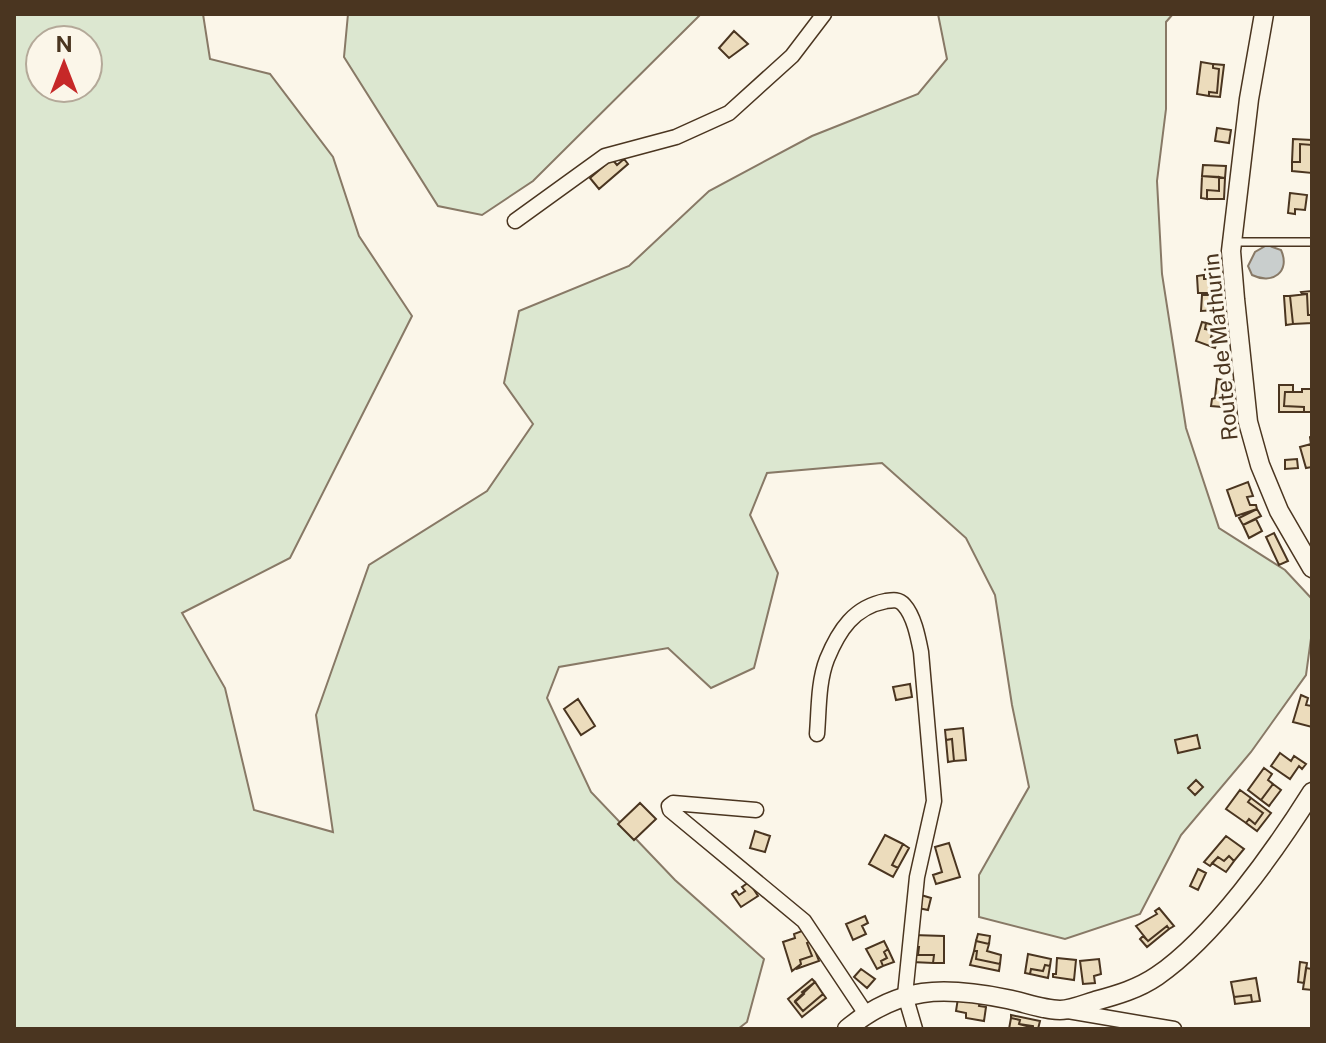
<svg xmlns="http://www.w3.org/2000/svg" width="1326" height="1043" font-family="'Public Sans',sans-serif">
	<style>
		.green { fill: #dce7d0; stroke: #887966; stroke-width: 2; fill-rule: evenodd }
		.water { fill: #c9cecd; stroke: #887966; stroke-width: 2 }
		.building { fill: #ecdcbc; stroke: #4a3520; stroke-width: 2 }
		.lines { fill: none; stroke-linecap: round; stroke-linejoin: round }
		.service-casing { stroke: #4a3520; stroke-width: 10 }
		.minor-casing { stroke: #4a3520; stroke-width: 17 }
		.tertiary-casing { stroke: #4a3520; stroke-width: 21 }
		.service { stroke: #fbf6e9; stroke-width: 7 }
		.minor { stroke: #fbf6e9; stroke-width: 14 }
		.tertiary { stroke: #fbf6e9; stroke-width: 18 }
		.labels { text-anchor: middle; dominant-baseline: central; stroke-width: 6; stroke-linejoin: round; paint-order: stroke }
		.street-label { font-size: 22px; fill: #4a3520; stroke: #fbf6e9 }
	</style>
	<rect width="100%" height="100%" fill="#fbf6e9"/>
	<path class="green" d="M14,14H203L210,59L270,74L333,157L359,236L412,316L290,558L182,613L225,688L254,810L333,832L316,715L369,565L487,491L533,424L504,383L519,311L629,266L709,191L812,136L918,94L947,59L938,14H1173L1166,22V109L1157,181L1162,274L1186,428L1219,528L1285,570L1312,599V631L1306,675L1251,752L1181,835L1140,914L1065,939L979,917V875L1029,787L1012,705L995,595L966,538L882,463L767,473L750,515L778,573L754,668L711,688L668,648L559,667L547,698L591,792L675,880L764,959L747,1022L738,1029H14ZM40,40H88V88H40Z
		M348,14H701L533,181L482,215L438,206L344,57Z"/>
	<path class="water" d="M1267,245L1281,250C1291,272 1272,285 1252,275L1248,266L1255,252Z"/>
	<path class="building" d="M734,31L748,44L729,58L719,48Z
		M1201,62L1213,64V68L1219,69L1217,93L1209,92V96L1197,94Z
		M1213,64L1224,65L1220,97L1209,96V92L1217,93L1219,69L1213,68Z
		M1217,128L1231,130L1229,143L1215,141Z
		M1293,139L1312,140V145L1300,144V162H1292Z
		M1312,140V173L1292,171V162H1300V144L1312,145Z
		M612,159L617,165L624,159L628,164L599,189L590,178Z
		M1203,165L1226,166L1225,178L1202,176Z
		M1202,176L1219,177V191L1207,190V199L1201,198Z
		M1219,177L1225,178L1224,199H1207V190L1219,191Z
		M1290,193L1307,195L1305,210L1295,209V214L1288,213Z
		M1204,275V279H1213V293H1198L1197,276Z
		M1311,291L1312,315H1308L1307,294H1302L1301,292Z
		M1307,294L1308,315H1312V323L1293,324L1290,296Z
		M1202,295H1218V310L1201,311Z
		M1284,296H1290L1293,324L1286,325Z
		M1202,322L1206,323L1205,329L1213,331L1211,337L1218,339L1215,348L1196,341Z
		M1206,323L1221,327L1218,339L1211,337L1213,331L1205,329Z
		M1217,379L1224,380V386L1229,387V393L1235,394L1234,408L1211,406L1212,399L1215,398Z
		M1224,380L1237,381L1235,394L1229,393V387L1224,386Z
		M1279,385H1293V392H1285L1284,406L1304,407V412H1279Z
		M1311,386L1312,416L1311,412H1304V407L1284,406L1285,392H1302V389H1311Z
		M1312,436V467L1306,468L1300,447L1311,444L1310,437Z
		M1297,459L1298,468L1285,469V460Z
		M1248,482L1253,496L1247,497L1250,505H1256L1257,509L1236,516L1227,490Z
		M1257,509L1261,516L1243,525L1239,518Z
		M1256,519L1262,531L1249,538L1243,525Z
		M1274,533L1288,561L1279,565L1266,537Z
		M910,684L912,697L896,700L893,687Z
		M1301,695L1308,698L1306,705L1312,706V727L1293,722Z
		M578,699L595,726L581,735L564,709Z
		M963,728L966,760L954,761L952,739L946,740L945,730Z
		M1197,735L1200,748L1178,753L1175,740Z
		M952,739L954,761L948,762L946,740Z
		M1280,753L1291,761L1294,756L1306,764L1302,769L1299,766L1290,779L1271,766Z
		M1264,768L1272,774L1268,780L1273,784L1261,800L1248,790Z
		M1196,780L1203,787L1195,795L1188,788Z
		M1273,784L1281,790L1269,806L1261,800Z
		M1240,790L1251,798L1248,802L1263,813L1255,824L1249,819L1246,823L1226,809Z
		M1251,798L1271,813L1257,831L1246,823L1249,819L1255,824L1263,813L1248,802Z
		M640,803L656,819L634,840L618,824Z
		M755,831L770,836L765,852L750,848Z
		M885,835L903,844L892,865L898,868L893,877L869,864Z
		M1226,836L1244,849L1234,861L1229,856L1224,861L1218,857L1210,866L1204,862Z
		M949,843L960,877L936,884L933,875L942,872L935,847Z
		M903,844L909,848L898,868L892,865Z
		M1229,856L1234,861L1226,872L1212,863L1218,857L1224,861Z
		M1198,869L1206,873L1198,890L1190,886Z
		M749,882L758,896L741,907L732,894L736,891L739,895L745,891L742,887Z
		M921,895L931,898L928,910L918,908Z
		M1159,908L1174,926L1169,929L1167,926L1148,941L1136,926L1157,914L1155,911Z
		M865,916L868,923L862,926L866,934L853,940L846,924Z
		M1167,926L1169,929L1147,947L1140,939L1143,936L1148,941Z
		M807,929L811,941L807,943L812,956L800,960L801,964L792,971L783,942L795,938L794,934Z
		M978,934L990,936L989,944L976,941Z
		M913,935L944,936V963H933L934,955H918L919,947H912Z
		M811,941L819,961L796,969L801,964L800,960L812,956L807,943Z
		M884,941L888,949L884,952L887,958L881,961L883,966L877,969L866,949Z
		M976,941L989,944L987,951L1001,955L1000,964L976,959L977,951H974Z
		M912,947H919L918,955H934L933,963L912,962Z
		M888,949L894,962L883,966L881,961L887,958L884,952Z
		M974,951H977L976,959L1000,964L999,971L970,965Z
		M1028,954L1051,959L1050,966L1045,965L1043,971L1031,969L1030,974L1025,973Z
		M1057,958L1076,960L1074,980L1053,977V974H1056Z
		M1099,959L1101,974L1094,976L1095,983L1083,984L1080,961Z
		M1300,962L1307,963L1304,983L1298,982Z
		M1045,965L1050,966L1048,978L1030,974L1031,969L1043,971Z
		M1306,968L1312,969V990L1303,989Z
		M861,969L875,979L867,988L854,977Z
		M1256,978L1260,1001L1252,1002L1251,995L1234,997L1231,982Z
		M812,979L815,982L802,992L804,994L795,1002L803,1011L823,994L826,998L802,1017L788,999Z
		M815,982L823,994L803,1011L795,1001Z
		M1251,995L1252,1002L1235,1004L1234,997Z
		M958,998L980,1001L979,1006L986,1007L984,1021L966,1018V1013L956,1011Z
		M1011,1015L1040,1021L1038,1029L1019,1024L1020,1020L1011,1018Z
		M1011,1018L1020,1020L1019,1024L1033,1026V1029H1009Z"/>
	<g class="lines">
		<g class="service-casing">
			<path id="service" d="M1234,242H1312"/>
		</g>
		<g class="minor-casing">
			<path id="minor" d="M515,221L605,156L676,137L729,113L792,56L824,14
				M817,734C819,710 818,682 827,659C839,630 854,607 886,601C893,600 899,599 904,605C914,616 918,637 921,652L934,801L917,877L905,995L915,1029
				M756,810L673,803L669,806L670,810L804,921L866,1014
				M1068,1011L1174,1029"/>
		</g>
		<g class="tertiary-casing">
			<path id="tertiary" d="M1264,14L1249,99L1231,251L1235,299L1248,422L1260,465L1279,511L1312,568
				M847,1029C899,986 943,986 1007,999C1023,1002 1043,1010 1060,1010C1071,1010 1085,1004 1095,1001C1117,995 1138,989 1157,976C1214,937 1275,851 1312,792"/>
		</g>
		<use href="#service" class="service"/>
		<use href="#minor" class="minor"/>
		<use href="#tertiary" class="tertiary"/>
	</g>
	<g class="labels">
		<g class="street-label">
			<text transform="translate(1220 347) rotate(-96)">Route de Mathurin</text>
		</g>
	</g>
	<rect width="1326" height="1043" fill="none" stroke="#4a3520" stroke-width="32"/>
	<g transform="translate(64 64)"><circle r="38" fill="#fbf6e9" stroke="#b4a999" stroke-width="2"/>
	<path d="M0-6L14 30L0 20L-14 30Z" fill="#c62828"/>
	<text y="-12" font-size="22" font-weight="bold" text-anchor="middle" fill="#4a3520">N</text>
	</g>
</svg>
